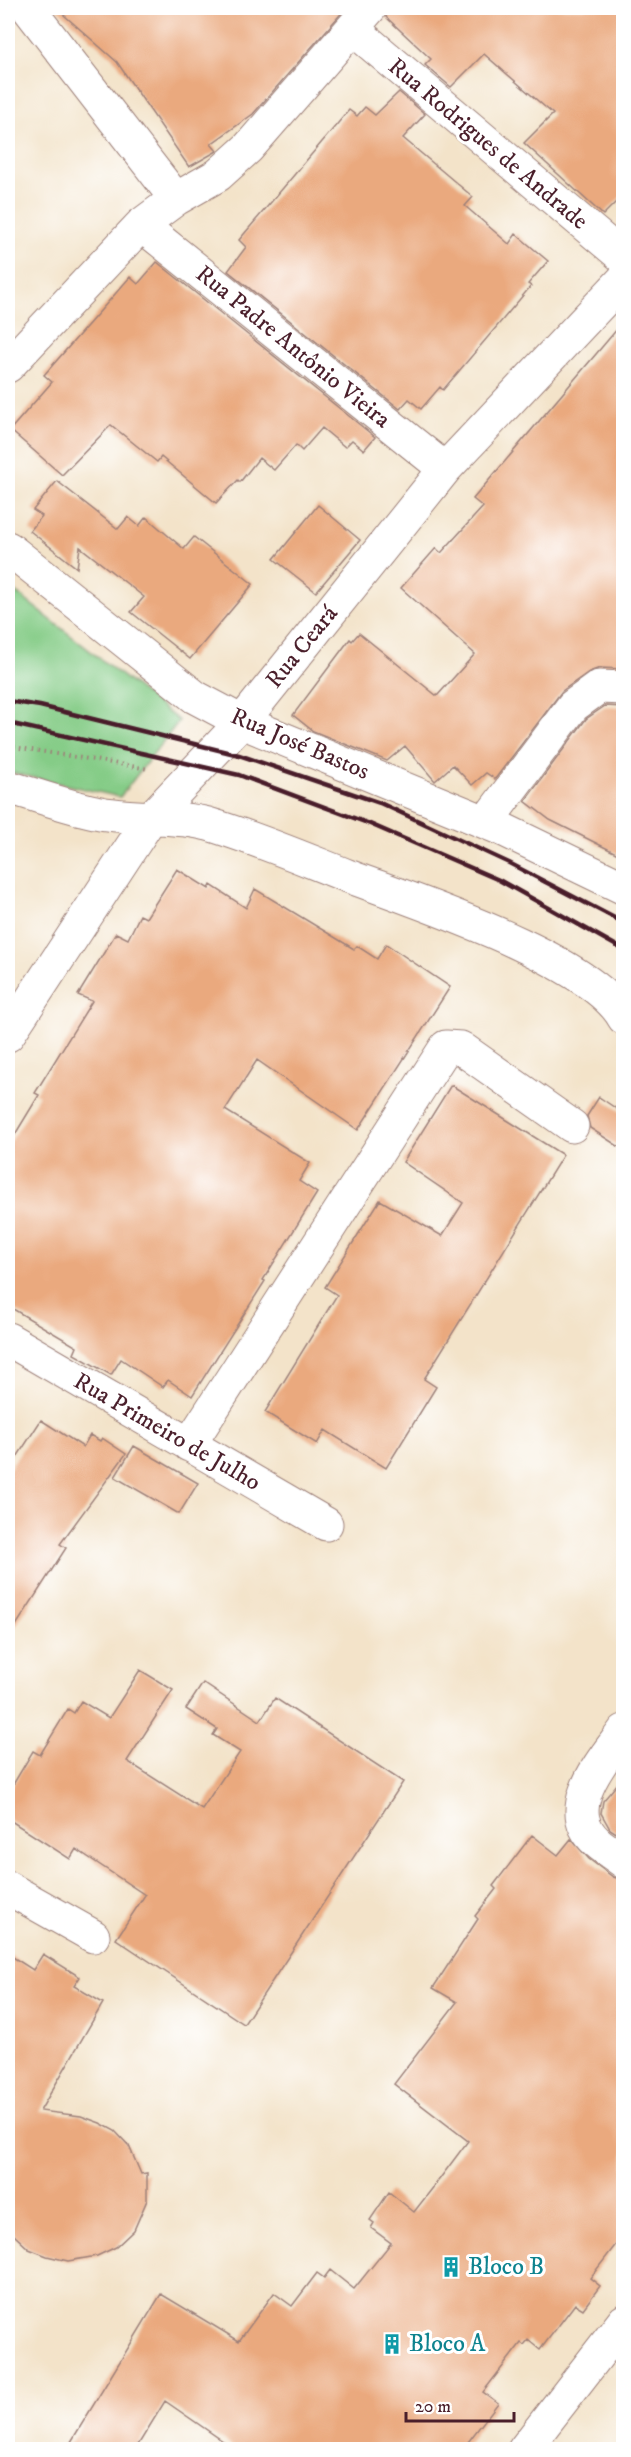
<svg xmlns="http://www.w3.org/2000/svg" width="631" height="2457" font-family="'IM FELL DW Pica',serif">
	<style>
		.green { fill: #85cc87; stroke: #687659; stroke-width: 1.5 }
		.building { fill: #eaa97e }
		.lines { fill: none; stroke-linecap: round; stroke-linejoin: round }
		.minor-casing { stroke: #9e817a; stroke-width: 35 }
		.path { stroke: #9e817a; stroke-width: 4; stroke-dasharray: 1.5 4.5; stroke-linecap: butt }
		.minor { stroke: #fff; stroke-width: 33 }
		.rail { stroke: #4a1f2b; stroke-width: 4.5 }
		.labels { text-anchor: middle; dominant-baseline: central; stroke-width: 6; stroke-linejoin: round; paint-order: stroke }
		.street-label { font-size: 24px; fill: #4a1f2b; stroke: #fff }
		.culture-label { font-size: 24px; fill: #0d838f; stroke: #fff; text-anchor: start }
	</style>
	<rect width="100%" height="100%" fill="#fff"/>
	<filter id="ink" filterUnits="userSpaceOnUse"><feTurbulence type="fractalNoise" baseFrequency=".0167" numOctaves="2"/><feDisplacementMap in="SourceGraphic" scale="12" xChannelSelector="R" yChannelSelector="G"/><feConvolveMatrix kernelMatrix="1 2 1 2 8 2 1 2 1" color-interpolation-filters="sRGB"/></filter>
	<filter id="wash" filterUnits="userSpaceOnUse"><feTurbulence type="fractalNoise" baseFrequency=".008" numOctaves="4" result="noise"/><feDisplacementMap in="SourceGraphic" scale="24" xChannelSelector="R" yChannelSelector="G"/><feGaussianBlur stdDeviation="1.35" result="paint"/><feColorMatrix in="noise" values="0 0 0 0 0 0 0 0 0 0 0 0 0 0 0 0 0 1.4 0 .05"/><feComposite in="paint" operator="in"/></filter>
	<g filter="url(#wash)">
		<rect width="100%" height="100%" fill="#f3e3c9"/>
		<path class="green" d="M8,586L179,721L120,797L8,772Z"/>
		<g id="blocks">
			<path class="building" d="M56,8H346L253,114L211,144L217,151L189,167L117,62Z
				M388,8H624V194L603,215L524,143L553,114L484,54L451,87L425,65L431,59L386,17Z
				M399,92L425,114L403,138L473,197L465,206L509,244L516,234L548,261L528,284L531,286L443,390L440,387L421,409L409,399L400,409L228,271L246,247L239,240L349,110L357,116L365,107L375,115Z
				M157,262L375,437L364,450L352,440L345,447L322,428L302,451L296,445L274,470L259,458L240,482L238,480L216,503L161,457L157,462L111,425L62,475L10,430L52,382L44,375L130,277L138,284Z
				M624,321V669L600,668L589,672L562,691L495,779L486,773L472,785L453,765L435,781L405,746L387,761L313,731L293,715L350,639L352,641L359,633L437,696L475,654L401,588L436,548L441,553L483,507L473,499Z
				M57,481L118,529L128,517L139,526L146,517L184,549L194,537L253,584L190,659L131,612L144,597L80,547L77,568L30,531L42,516L33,510Z
				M318,505L360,540L316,592L274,559Z
				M605,706L624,707V857L550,820L525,801L586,719Z
				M177,869L209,889L211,885L246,908L255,889L354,949L357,946L377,959L386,944L450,987L358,1130L257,1060L225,1110L310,1163L299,1181L317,1193L263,1280L265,1281L192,1396L168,1380L163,1387L121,1359L111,1375L74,1354L77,1347L8,1306V1146L39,1095L35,1093L92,1001L78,995L116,933L128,939L140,915L146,918Z
				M451,1085L563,1155L424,1379L436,1387L386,1468L325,1430L317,1444L265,1412L337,1295L325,1287L380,1200L442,1236L463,1203L403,1162Z
				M599,1097L624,1114V1150L590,1128L587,1116Z
				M41,1420L83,1447L90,1435L100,1441L102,1438L126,1454L60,1544L66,1548L8,1638V1471Z
				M134,1446L198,1483L179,1514L115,1477Z
				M140,1670L173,1690L127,1761L202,1809L240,1752L213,1735L217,1729L186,1709L203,1683L260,1721L275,1698L403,1782L244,2024L116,1939L145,1895L76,1849L70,1859L8,1819V1793L33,1751L40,1755L68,1709L74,1713L81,1701L109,1718Z
				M624,1776V1838L610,1829L601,1813L603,1801Z
				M532,1835L558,1855L571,1839L589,1859L613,1877L624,1880V2234L590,2278L600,2286L583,2309L575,2304L540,2350L528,2340L524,2345L521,2343L483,2392L498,2403L462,2450H236L165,2401L135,2450H66L161,2294L239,2341L274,2293L292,2306L317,2273L324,2278L330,2270L354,2289L391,2243L371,2228L374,2223L370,2220L389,2192L414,2212L435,2185L468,2141L394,2084L457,2002L433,1988L478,1919L475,1916L496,1889L493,1886Z
				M8,1954L33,1970L43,1954L80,1977L74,1986L103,2003L40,2111L81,2116L100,2123L115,2131L129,2146L141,2174L147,2173V2200L134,2230L116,2247L97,2256L68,2261L47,2256L29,2249L13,2234L8,2224Z"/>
		</g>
	</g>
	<g filter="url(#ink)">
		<use href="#blocks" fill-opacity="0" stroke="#9e817a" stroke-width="1.5"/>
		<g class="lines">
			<g class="minor-casing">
				<path id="minor" d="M28,8L176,199
					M353,29L624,258
					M141,225L445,469
					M8,366L141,225L176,199L218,175L248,148L370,8
					M8,548L195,697L242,722L502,829L624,888
					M8,787C36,795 65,806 95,812C130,820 175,815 208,824C255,838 302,858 348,876C414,901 590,958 624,1018
					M486,822L573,706L599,687L624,688
					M8,1035L150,819L242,722L445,469L624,279
					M8,1339L326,1524
					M189,1445L446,1047L461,1048L572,1126
					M624,1731C603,1761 559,1808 597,1842C605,1849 615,1855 624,1862
					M8,1888L93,1936
					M524,2450L624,2321"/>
			</g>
			<path class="path" d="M8,746L149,769"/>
			<use href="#minor" class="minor"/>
			<path class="rail" d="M8,701L40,706L239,755L380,803L509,863L624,923
				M8,723L239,775L370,824L499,880L624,950"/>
		</g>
	</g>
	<defs>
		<g id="building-bare" transform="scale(1.62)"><path d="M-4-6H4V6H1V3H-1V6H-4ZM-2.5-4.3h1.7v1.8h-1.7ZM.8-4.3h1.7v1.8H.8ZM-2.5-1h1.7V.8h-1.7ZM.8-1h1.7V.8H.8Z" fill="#0f9aa8" stroke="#fff" stroke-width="2.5" paint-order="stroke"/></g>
	</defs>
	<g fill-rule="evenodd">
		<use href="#building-bare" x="451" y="2267"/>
		<use href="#building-bare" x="392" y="2344"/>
	</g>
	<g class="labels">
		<g class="street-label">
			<text transform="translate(488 144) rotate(40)">Rua Rodrigues de Andrade</text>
			<text transform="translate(293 347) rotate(39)">Rua Padre Antônio Vieira</text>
			<text transform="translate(302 647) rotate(-51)">Rua Ceará</text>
			<text transform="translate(300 744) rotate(23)">Rua José Bastos</text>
			<text transform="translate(167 1432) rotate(30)">Rua Primeiro de Julho</text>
		</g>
		<g class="culture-label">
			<text x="468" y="2267">Bloco B</text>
			<text x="409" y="2344">Bloco A</text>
		</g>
	</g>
	<rect width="631" height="2457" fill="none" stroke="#fff" stroke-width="30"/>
	<path d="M406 2412v9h108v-9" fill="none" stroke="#4a1f2b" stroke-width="3"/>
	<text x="415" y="2412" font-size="18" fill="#4a1f2b" stroke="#ffffff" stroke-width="4.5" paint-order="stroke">20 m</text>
</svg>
